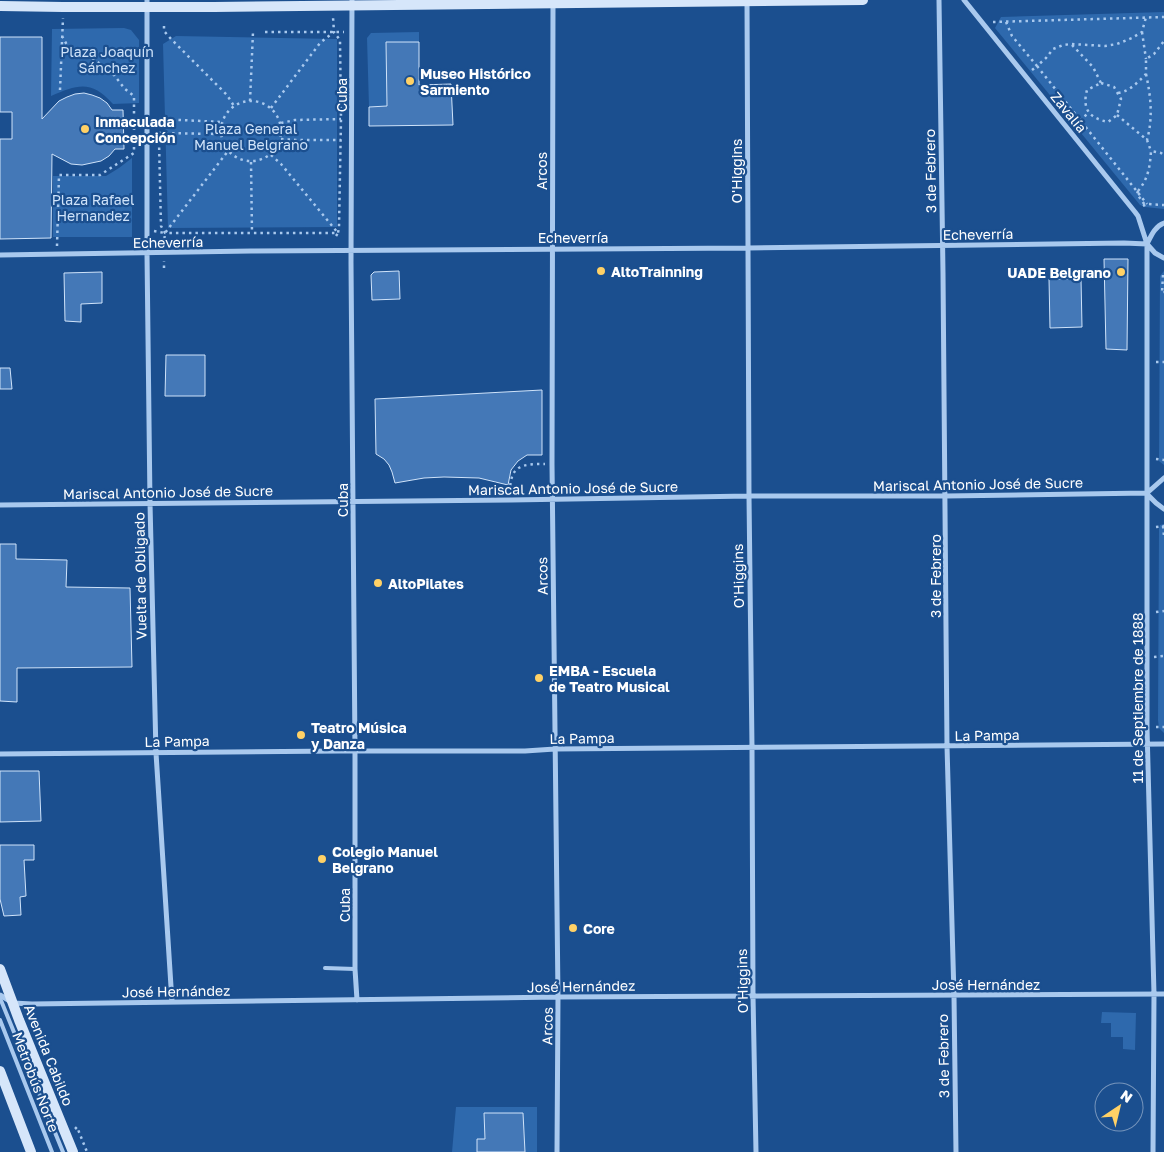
<svg xmlns="http://www.w3.org/2000/svg" width="1164" height="1152" font-family="'Golos Text',sans-serif">
	<style>
		.green { fill: #2e69ad }
		.building { fill: #4478b7; stroke: #cfe3fa }
		.lines { fill: none; stroke-linecap: round; stroke-linejoin: round }
		.path { stroke: #a9c9ee; stroke-width: 2.5; stroke-dasharray: 2.5 4; stroke-linecap: butt }
		.lane { stroke: #a9c9ee; stroke-width: 4 }
		.street { stroke: #a9c9ee; stroke-width: 5 }
		.secondary { stroke: #d6e6fa; stroke-width: 10 }
		.poi-dot { fill: #ffd166; stroke: #1b4f8f; stroke-width: 2 }
		.labels { text-anchor: middle; dominant-baseline: central; stroke-width: 4.5; stroke-linejoin: round; paint-order: stroke }
		.park-label { font-size: 14px; fill: #cfe3fa; stroke: #1b4f8f }
		.poi-label { font-size: 14px; font-weight: bold; fill: #fff; stroke: #1b4f8f; text-anchor: start }
		.street-label { font-size: 14px; fill: #fff; stroke: #1b4f8f }
	</style>
	<rect width="100%" height="100%" fill="#1b4f8f"/>
	<path class="green" d="M1164,12V209L1145,207L1140,205L995,28L1001,17Z
		M124,28L131,30L139,40V103L113,104C92,80 78,84 51,96L52,29Z
		M419,32V42H386L387,106L369,107L367,38L371,33Z
		M176,36L337,39V227L168,228L163,44Z
		M132,158V237H53V176H106L119,168Z
		M1164,271V465L1159,461L1160,276Z
		M1164,524V733L1159,728L1158,720L1159,529L1160,525Z
		M1102,1012L1136,1013L1135,1050L1123,1049V1037H1111V1023H1101Z
		M456,1107H537V1152H525L523,1113H485V1139H477V1152H452Z"/>
	<path class="building" d="M0,37H42V119L59,101L67,97L75,94L84,93L92,95L100,98L107,103L112,110H123L124,149H115L109,156L101,161L82,165L71,164L52,154L51,238L0,239V139H12V112H0Z
		M386,42H419V85L451,84L453,125L369,126V107L387,106Z
		M1104,259H1128L1127,350L1106,349Z
		M399,271L400,299L372,300L371,275L374,272Z
		M102,272V303L81,304V322L65,321L64,273Z
		M1049,279H1081L1082,327L1050,328Z
		M166,355H205V396H165Z
		M0,368H10L12,389H0Z
		M542,390V455H527L518,461L511,470L508,485L479,478L444,477L424,478L395,483L392,472L389,465L384,459L376,454L375,399Z
		M0,544H16V559L67,560L66,587L130,588L132,667L17,668V702L0,701Z
		M0,771H39L41,821L0,822Z
		M0,845H34V860H24L26,896L20,897L21,915L4,916L0,899Z
		M484,1113H523L525,1152H477V1139H485Z"/>
	<g class="lines">
		<path class="path" d="M993,22L1164,17
			M1006,22L1012,36L1037,66L1046,58L1053,49L1063,45L1071,44L1105,46L1117,44L1132,38L1142,32L1146,17
			M164,26V31L171,39L227,95L234,106
			M265,32H344
			M1142,32L1146,59
			M62,36L67,45L71,48L95,60L114,75L125,89L134,96V125H140
			M1072,45L1093,67L1101,83
			M1032,70L1037,66L1147,204
			M1146,74C1151,97 1153,118 1147,140
			M1101,83L1114,87L1121,99L1117,115L1108,122C1089,118 1082,109 1087,90Z
			M60,90L63,18
			M1118,93C1130,91 1137,83 1146,74V59L1154,54L1164,41
			M221 131a30 30 0 1 1 60 0a30 30 0 1 1-60 0Z
			M250,101L253,32
			M271,108L320,43L334,32L333,17
			M1117,115L1147,140L1151,151
			M159,119L222,122
			M281,123L295,120L341,119
			M1074,124L1089,113
			M159,133L221,134
			M281,139L296,140H341
			M159,141L161,226L165,233H338L339,227L341,119L340,40L334,32
			M271,155L281,164L338,233L334,239
			M251,162L252,233
			M1138,191C1148,179 1150,167 1151,151L1161,153L1164,155
			M1138,191L1137,194L1145,205
			M1143,206L1147,204L1164,205
			M154,231L165,233
			M164,245L165,233L228,151
			M57,246L59,175H100L134,153V125
			M164,268V261
			M1163,275L1162,293L1164,292
			M1156,362H1164
			M1156,459L1164,460
			M510,492C510,465 522,464 545,464
			M1163,526L1164,536
			M1156,527L1164,526
			M1156,612L1164,611
			M1154,657L1164,656
			M1156,727H1164
			M75,1129L77,1127L87,1152"/>
		<path class="lane" d="M325,968L355,969
			M0,998L63,1152
			M0,1020L52,1152"/>
		<path class="street" d="M147,0V254L150,503L156,753L172,1002
			M352,0L351,263L355,751V969L357,1000
			M747,0L749,496L752,747L753,996L756,1152
			M939,0L943,273L947,746L954,996L956,1152
			M964,0L1135,212L1138,216L1147,244V728L1154,994L1153,1152
			M553,3L552,464L558,997L557,1152
			M1147,244C1151,236 1155,226 1164,223
			M0,255L251,251L748,248L1124,243L1147,244L1155,253L1164,258
			M1147,494L1156,503L1164,509
			M0,505L511,500L749,496H946L1147,493L1164,478
			M0,754L340,751H525L555,749C758,747 961,746 1164,744
			M0,995L13,1003L32,1004L558,997L1164,994"/>
		<path class="secondary" d="M0,6L63,7H214L863,0
			M0,969L19,1020L73,1152
			M0,1071L31,1152"/>
	</g>
	<g class="poi-dot">
		<circle cx="410" cy="81" r="5"/>
		<circle cx="85" cy="129" r="5"/>
		<circle cx="601" cy="271" r="5"/>
		<circle cx="1121" cy="272" r="5"/>
		<circle cx="378" cy="583" r="5"/>
		<circle cx="539" cy="678" r="5"/>
		<circle cx="301" cy="735" r="5"/>
		<circle cx="322" cy="859" r="5"/>
		<circle cx="573" cy="928" r="5"/>
	</g>
	<g class="labels">
		<g class="park-label">
			<text x="107" y="51">Plaza Joaquín<tspan x="107" dy="16">Sánchez</tspan></text>
			<text x="251" y="128">Plaza General<tspan x="251" dy="16">Manuel Belgrano</tspan></text>
			<text x="93" y="199">Plaza Rafael<tspan x="93" dy="16">Hernandez</tspan></text>
		</g>
		<g class="poi-label">
			<text x="420" y="73">Museo Histórico<tspan x="420" dy="16">Sarmiento</tspan></text>
			<text x="95" y="121">Inmaculada<tspan x="95" dy="16">Concepción</tspan></text>
			<text x="611" y="271">AltoTrainning</text>
			<text x="1111" y="272" text-anchor="end">UADE Belgrano</text>
			<text x="388" y="583">AltoPilates</text>
			<text x="549" y="670">EMBA - Escuela<tspan x="549" dy="16">de Teatro Musical</tspan></text>
			<text x="311" y="727">Teatro Música<tspan x="311" dy="16">y Danza</tspan></text>
			<text x="332" y="851">Colegio Manuel<tspan x="332" dy="16">Belgrano</tspan></text>
			<text x="583" y="928">Core</text>
		</g>
		<g class="street-label">
			<text transform="translate(341 95) rotate(-90)">Cuba</text>
			<text transform="translate(1069 112) rotate(51)">Zavalía</text>
			<text transform="translate(541 171) rotate(-90)">Arcos</text>
			<text transform="translate(736 171) rotate(-90)">O'Higgins</text>
			<text transform="translate(930 171) rotate(-91)">3 de Febrero</text>
			<text transform="translate(978 234) rotate(-1)">Echeverría</text>
			<text x="573" y="237">Echeverría</text>
			<text transform="translate(168 242) rotate(-1)">Echeverría</text>
			<text transform="translate(978 484) rotate(-1)">Mariscal Antonio José de Sucre</text>
			<text transform="translate(573 488) rotate(-1)">Mariscal Antonio José de Sucre</text>
			<text transform="translate(168 492) rotate(-1)">Mariscal Antonio José de Sucre</text>
			<text transform="translate(342 500) rotate(-90)">Cuba</text>
			<text transform="translate(140 576) rotate(-91)">Vuelta de Obligado</text>
			<text transform="translate(542 576) rotate(-91)">Arcos</text>
			<text transform="translate(738 576) rotate(-91)">O'Higgins</text>
			<text transform="translate(935 576) rotate(-90)">3 de Febrero</text>
			<text transform="translate(1137 698) rotate(-90)">11 de Septiembre de 1888</text>
			<text transform="translate(987 735) rotate(-1)">La Pampa</text>
			<text transform="translate(582 738) rotate(-1)">La Pampa</text>
			<text transform="translate(177 741) rotate(-1)">La Pampa</text>
			<text transform="translate(344 905) rotate(-90)">Cuba</text>
			<text transform="translate(742 981) rotate(-91)">O'Higgins</text>
			<text x="986" y="984">José Hernández</text>
			<text transform="translate(581 986) rotate(-1)">José Hernández</text>
			<text transform="translate(176 991) rotate(-1)">José Hernández</text>
			<text transform="translate(547 1026) rotate(-89)">Arcos</text>
			<text transform="translate(49 1055) rotate(68)">Avenida Cabildo</text>
			<text transform="translate(943 1056) rotate(-91)">3 de Febrero</text>
			<text transform="translate(36 1082) rotate(69)">Metrobús Norte</text>
		</g>
	</g>
	<g transform="translate(1119 1107) rotate(35)"><circle r="24" fill="#1b4f8f" stroke="#7695bc"/>
	<path d="M0-4L9 19L0 12L-9 19Z" fill="#ffd166"/>
	<text y="-8" font-size="14" font-weight="bold" text-anchor="middle" fill="#ffffff">N</text>
	</g>
</svg>
